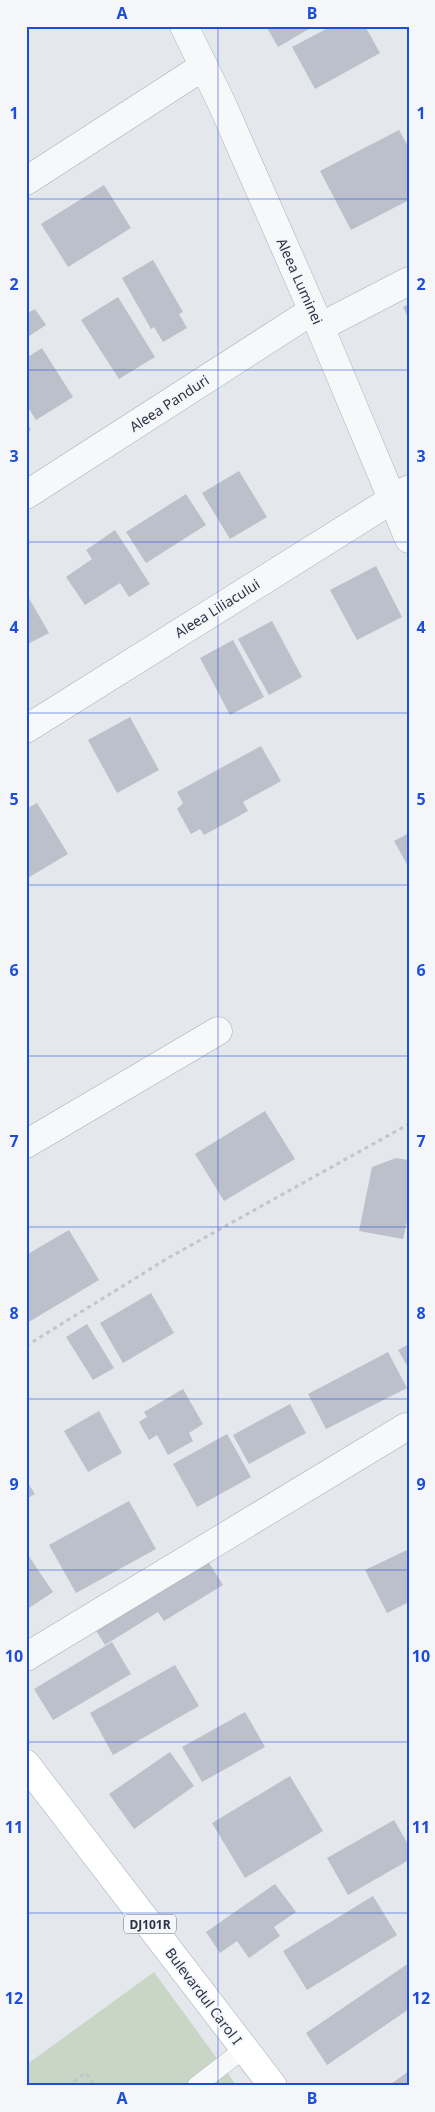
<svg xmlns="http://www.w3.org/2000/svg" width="435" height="2112" font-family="'Noto Sans',sans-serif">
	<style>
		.green { fill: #c9d6c5 }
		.building { fill: #bbc0ca }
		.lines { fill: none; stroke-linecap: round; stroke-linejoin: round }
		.lane-casing { stroke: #a9aeb7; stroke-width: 19 }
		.street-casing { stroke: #a9aeb7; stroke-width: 29 }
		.primary-casing { stroke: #a3abb8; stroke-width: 29 }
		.path { stroke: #c2c5cb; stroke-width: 3; stroke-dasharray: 4 4; stroke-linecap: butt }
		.lane { stroke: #f7f8fa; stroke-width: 18 }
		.street { stroke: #f7f8fa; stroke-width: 28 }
		.primary { stroke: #fff; stroke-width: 28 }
		.grid { fill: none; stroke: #1d4ed8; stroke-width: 1; stroke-opacity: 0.55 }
		.labels { text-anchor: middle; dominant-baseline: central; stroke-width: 4; stroke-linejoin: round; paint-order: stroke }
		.shield { fill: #f4f6f9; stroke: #676e7b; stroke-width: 1 }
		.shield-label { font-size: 12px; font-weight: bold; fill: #2b3445 }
		.street-label { font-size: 14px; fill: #2b3445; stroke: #f4f6f9 }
		.neatline { fill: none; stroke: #1d4ed8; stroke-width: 2 }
		.grid-label { font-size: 16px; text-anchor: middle; font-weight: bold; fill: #1d4ed8 }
	</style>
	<rect width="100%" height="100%" fill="#e4e7ec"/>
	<path class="green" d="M154,1972L237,2086H26V2065Z"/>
	<path class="building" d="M266,26H314L278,47Z
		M332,26H365L380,53L315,89L292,47Z
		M399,130L409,148V200L351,230L320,171Z
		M104,185L131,228L68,267L41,224Z
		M153,260L183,312L179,314L187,328L163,342L154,327L151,329L122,278Z
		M118,297L155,357L119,379L81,320Z
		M409,304V320L403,307Z
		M35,309L46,325L26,338V314Z
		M42,348L73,397L36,420L26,404V358Z
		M26,421L31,430L26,433Z
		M239,471L267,517L230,539L202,493Z
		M186,494L206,525L146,563L126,532Z
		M115,530L150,584L129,597L120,583L85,605L66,577L92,559L86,550Z
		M376,566L402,617L357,640L330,590Z
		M26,593L49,633L26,645Z
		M272,621L302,677L269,695L238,639Z
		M233,640L264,697L230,715L200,658Z
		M130,717L159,770L117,793L88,740Z
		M261,746L281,781L243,802L248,811L204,835L200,829L191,834L177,809L183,803L177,792Z
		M37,803L68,854L26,879V809Z
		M409,833V868L394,841Z
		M265,1111L295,1159L224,1201L195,1154Z
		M396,1158L409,1160V1213L403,1239L359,1231L372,1167Z
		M69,1230L99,1280L27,1323L26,1255Z
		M151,1293L174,1333L123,1363L100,1323Z
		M87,1324L114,1368L93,1380L66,1337Z
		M409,1344V1369L398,1350Z
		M388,1352L407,1388L326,1429L308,1394Z
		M183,1389L203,1424L189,1433L193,1441L168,1455L157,1435L149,1440L139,1422L147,1417L144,1412Z
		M290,1404L306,1433L249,1464L233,1435Z
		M99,1411L122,1453L88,1472L64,1431Z
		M227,1434L251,1477L197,1507L173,1464Z
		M26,1480L35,1494L26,1499Z
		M129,1501L156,1549L76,1593L49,1545Z
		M409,1549V1602L387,1613L365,1570Z
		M28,1555L53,1592L26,1610V1556Z
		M204,1555L223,1585L164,1621L158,1612L105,1645L92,1624Z
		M112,1642L131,1674L53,1720L34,1689Z
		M175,1665L199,1706L113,1755L90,1713Z
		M245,1712L265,1747L202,1782L182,1747Z
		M170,1752L194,1786L134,1829L109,1794Z
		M290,1776L323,1831L245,1878L212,1823Z
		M394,1820L409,1846V1860L348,1895L327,1858Z
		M275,1884L296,1912L274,1927L280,1936L249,1958L237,1941L220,1953L206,1932Z
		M373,1896L397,1935L307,1990L283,1951Z
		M409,1963V2009L327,2065L306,2033Z
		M409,2071V2086H388Z"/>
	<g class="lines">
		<g class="lane-casing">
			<path id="lane" d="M196,2086L244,2049"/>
		</g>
		<g class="street-casing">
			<path id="street" d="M184,26L222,104L320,327L409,539
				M26,181L204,66
				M320,327L409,281
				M26,495L312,311
				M26,729L409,489
				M26,1144L218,1031
				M26,1657L406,1427"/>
		</g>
		<g class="primary-casing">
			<path id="primary" d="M26,1764L273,2086"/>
		</g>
		<path class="path" d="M26,1346L168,1258L409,1124
			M67,2086L86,2073L95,2086"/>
		<use href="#lane" class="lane"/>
		<use href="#street" class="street"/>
		<use href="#primary" class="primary"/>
	</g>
	<path class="grid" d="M218,26V2086M26,199H409M26,370H409M26,542H409M26,713H409M26,885H409M26,1056H409M26,1227H409M26,1399H409M26,1570H409M26,1742H409M26,1913H409"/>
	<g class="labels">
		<rect class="shield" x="124" y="1914.5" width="52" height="19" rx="4"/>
		<g class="shield-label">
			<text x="150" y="1924">DJ101R</text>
		</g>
		<g class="street-label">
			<text transform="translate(300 281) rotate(66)">Aleea Luminei</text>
			<text transform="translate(169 403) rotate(-33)">Aleea Panduri</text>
			<text transform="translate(217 608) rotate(-32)">Aleea Liliacului</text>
			<text transform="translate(204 1996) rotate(53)">Bulevardul Carol I</text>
		</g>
	</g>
	<rect width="435" height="2112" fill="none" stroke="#f4f6f9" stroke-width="55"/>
	<rect x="28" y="28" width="380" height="2056" class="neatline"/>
	<g class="grid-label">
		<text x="122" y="19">A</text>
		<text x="312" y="19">B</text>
		<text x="14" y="119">1</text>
		<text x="421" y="119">1</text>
		<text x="14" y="290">2</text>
		<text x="421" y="290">2</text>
		<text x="14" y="462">3</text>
		<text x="421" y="462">3</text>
		<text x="14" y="633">4</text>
		<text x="421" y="633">4</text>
		<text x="14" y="805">5</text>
		<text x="421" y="805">5</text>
		<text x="14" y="976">6</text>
		<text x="421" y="976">6</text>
		<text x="14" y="1147">7</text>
		<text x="421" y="1147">7</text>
		<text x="14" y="1319">8</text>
		<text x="421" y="1319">8</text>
		<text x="14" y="1490">9</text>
		<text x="421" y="1490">9</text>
		<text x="14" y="1662">10</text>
		<text x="421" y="1662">10</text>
		<text x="14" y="1833">11</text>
		<text x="421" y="1833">11</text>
		<text x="14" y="2004">12</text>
		<text x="421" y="2004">12</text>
		<text x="122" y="2104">A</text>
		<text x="312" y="2104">B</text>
	</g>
</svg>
